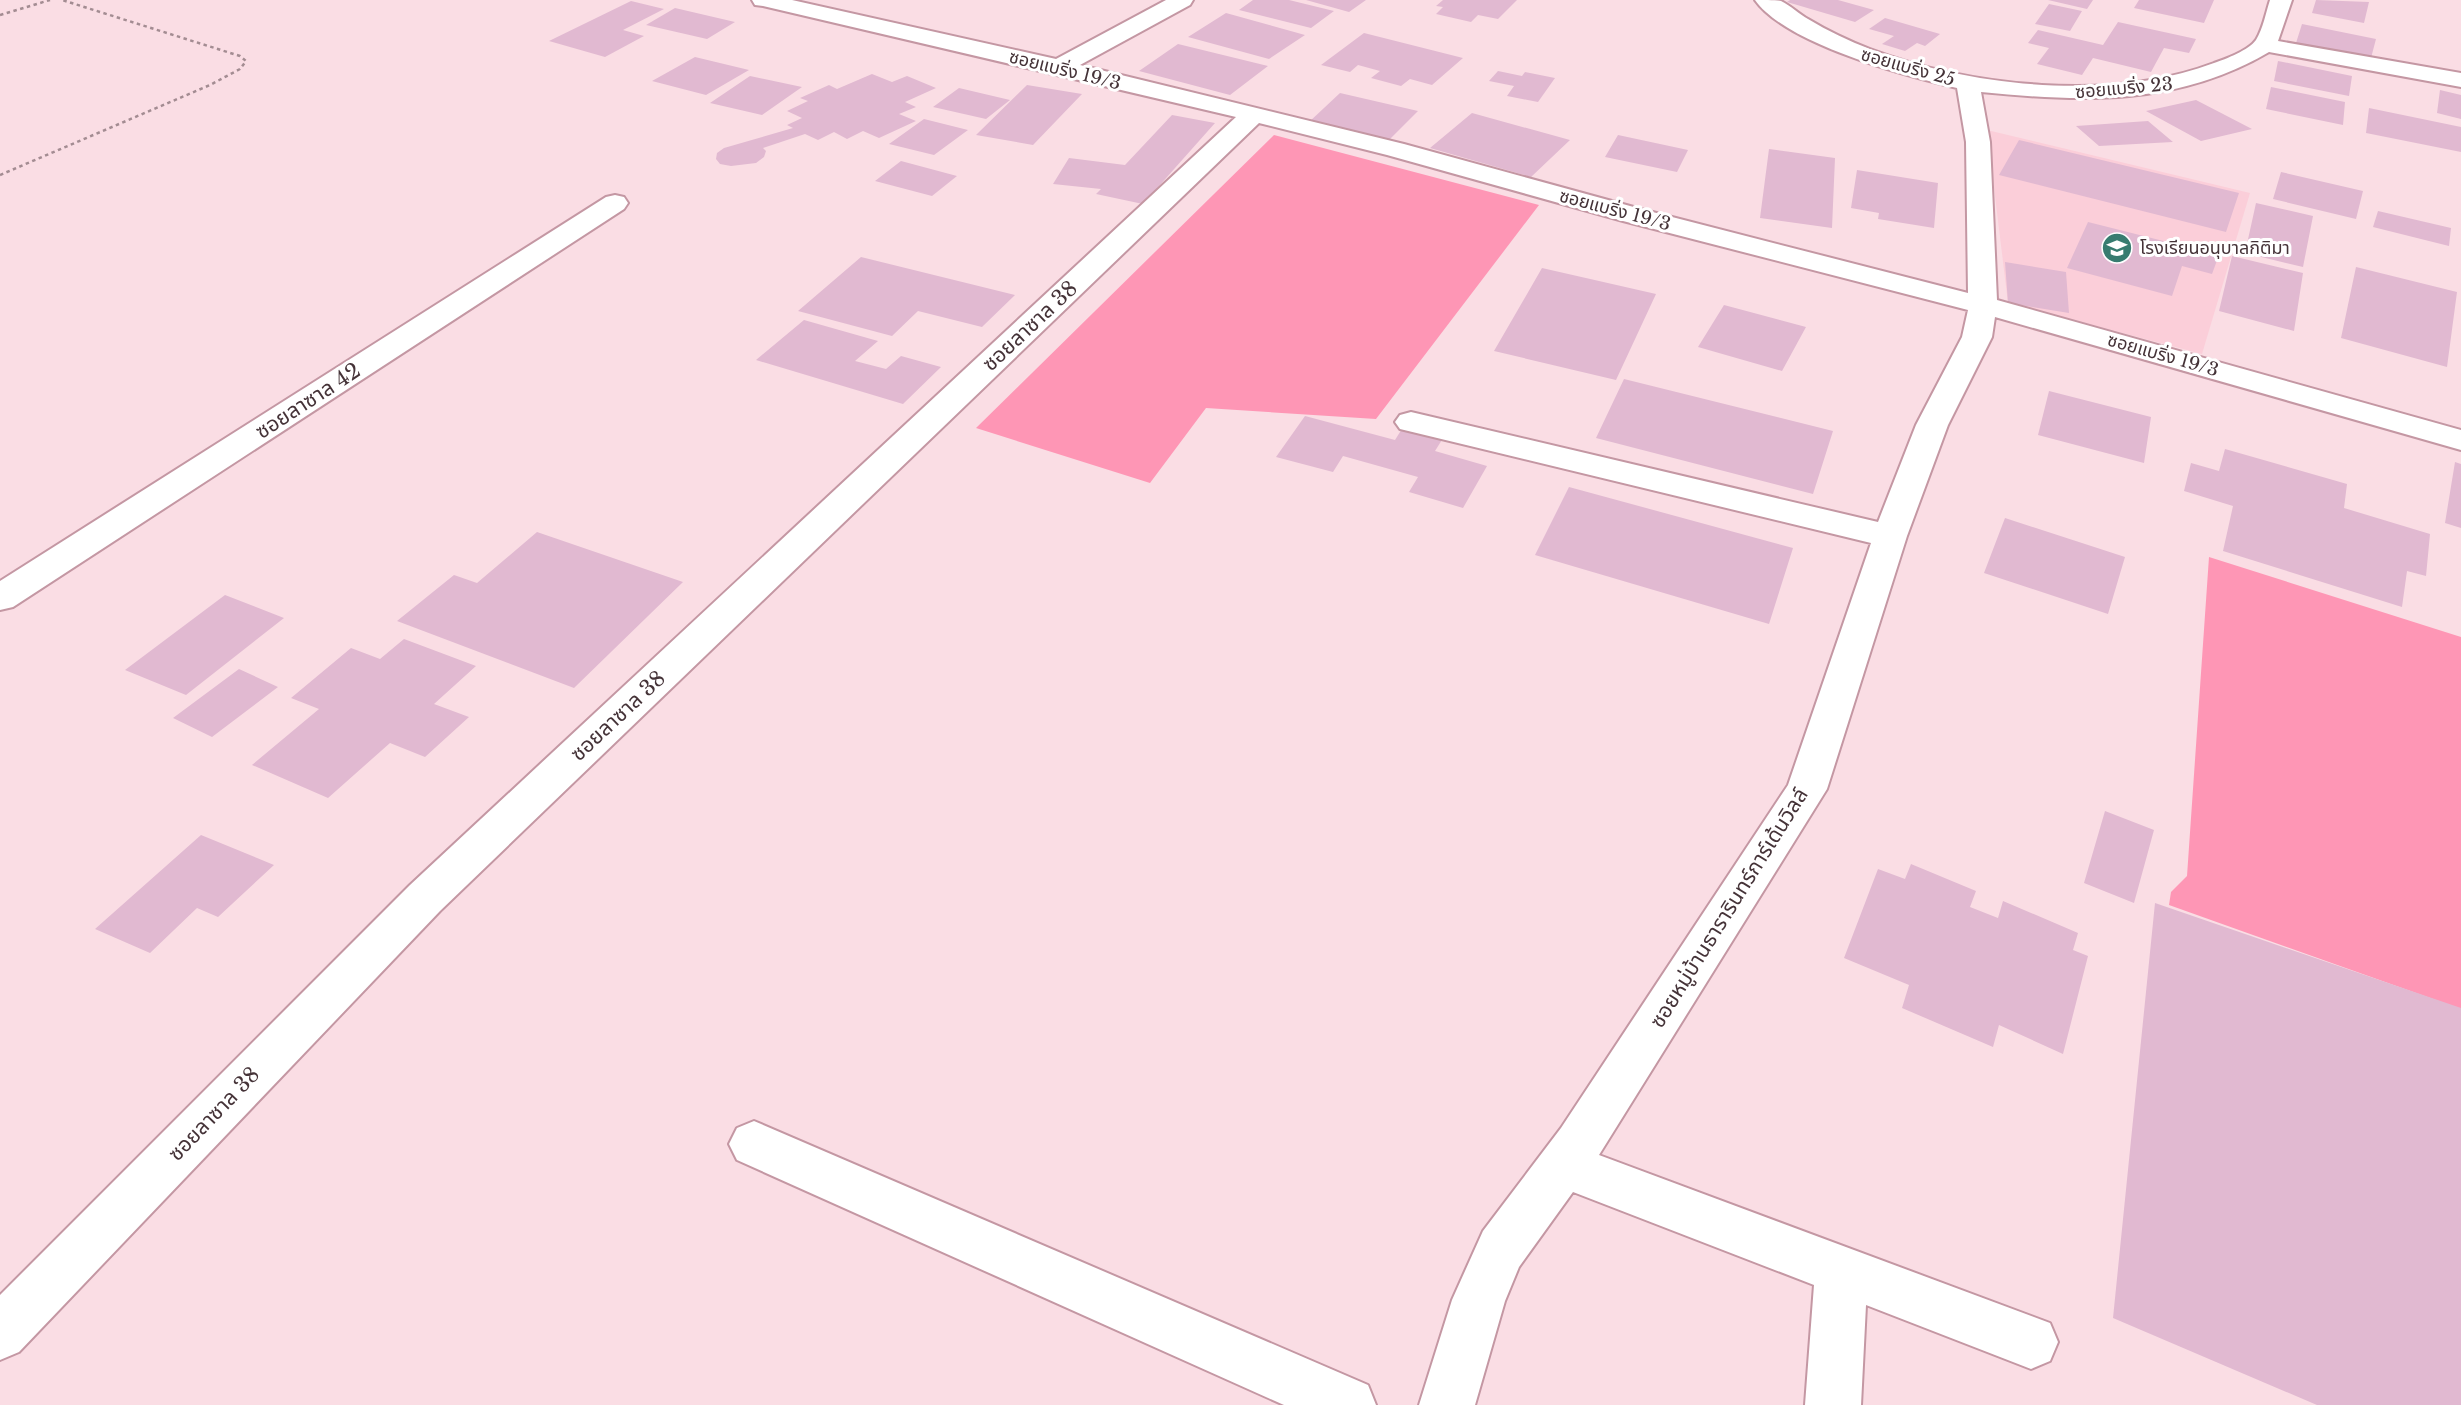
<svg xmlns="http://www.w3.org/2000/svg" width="2461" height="1405" font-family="'Libre Baskerville','Noto Sans Thai',serif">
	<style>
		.built { fill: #fbced9 }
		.green { fill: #fe96b5 }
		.building { fill: #e1b9d1 }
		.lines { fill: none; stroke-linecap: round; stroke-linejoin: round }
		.street-casing { stroke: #c497a3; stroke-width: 4 }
		.path { stroke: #a38c92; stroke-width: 2.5; stroke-dasharray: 3.5 3.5; stroke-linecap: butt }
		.street { fill: #fff; fill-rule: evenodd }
		.labels { text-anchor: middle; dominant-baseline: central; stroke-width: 6; stroke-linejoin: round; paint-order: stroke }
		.far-street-label { font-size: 18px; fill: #453338; stroke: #fff }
		.far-poi-label { font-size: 18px; fill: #453338; stroke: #fff; text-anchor: start }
		.street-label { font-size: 21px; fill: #453338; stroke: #fff }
	</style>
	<rect width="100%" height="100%" fill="#fadde4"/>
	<path class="built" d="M1987,130L2250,193L2202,354L2008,303Z"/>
	<path class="green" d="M1274,135L1539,205L1376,419L1206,408L1150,483L976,428Z
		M2209,557L2461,637V1009L2169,905L2171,892L2187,876Z"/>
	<path class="building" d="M1253,0H1289L1334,11L1311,28L1239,10Z
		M1306,0H1366L1349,12Z
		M1443,0H1517L1498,19L1478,15L1471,22L1436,14L1443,7L1436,6Z
		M1790,0H1838L1874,10L1855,22L1787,2Z
		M2048,0H2093L2087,9Z
		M2139,0H2214L2204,23L2134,8Z
		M2316,0L2369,2L2364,23L2312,13Z
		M631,1L664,9L623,30L644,36L605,57L549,41Z
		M2049,4L2082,11L2070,31L2035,24Z
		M675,8L735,22L707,39L646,25Z
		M1226,13L1305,35L1269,59L1188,37Z
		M1885,18L1940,34L1925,46L1917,43L1905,51L1882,44L1894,36L1869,29Z
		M2118,22L2196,39L2189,53L2164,48L2151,72L2093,58L2082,75L2037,64L2049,48L2028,43L2038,30L2103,45Z
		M2302,24L2376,39L2371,58L2296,43Z
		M1364,33L1463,58L1432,85L1410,79L1401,86L1371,78L1380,71L1358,65L1350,72L1321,65Z
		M1178,44L1268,66L1230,95L1139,71Z
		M695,57L749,70L706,95L652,81Z
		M2278,61L2352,76L2349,96L2274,81Z
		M1498,71L1522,76L1525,72L1555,78L1538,102L1507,96L1514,86L1489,81Z
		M872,74L892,82L907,76L936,88L905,102L916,107L899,114L916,121L879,138L863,131L847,139L834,132L818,140L805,134L763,148L766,151L764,157L756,163L731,166L720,164L716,159L717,153L724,148L793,128L787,125L802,118L787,111L808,101L800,98L829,85L837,89Z
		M750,76L802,87L762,115L710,103Z
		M1027,85L1082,94L1033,145L976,135Z
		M2271,87L2345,102L2343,125L2266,109Z
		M959,88L1010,100L986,119L933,107Z
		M2440,90L2461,95V119L2437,113Z
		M1340,93L1418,111L1387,142L1308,123Z
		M2196,100L2252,129L2201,141L2146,111Z
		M2369,108L2461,127V152L2366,133Z
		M1472,113L1570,140L1531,177L1430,148Z
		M1172,115L1215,123L1143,204L1096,194L1101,189L1053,184L1069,158L1125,165Z
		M924,119L968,130L934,155L889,144Z
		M2148,121L2173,142L2099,146L2076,126Z
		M1618,135L1688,150L1677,172L1605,157Z
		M2019,140L2239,193L2226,232L1999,175Z
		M1769,149L1835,158L1832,228L1760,218Z
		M901,161L957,176L932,196L875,181Z
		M1857,170L1938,183L1934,228L1878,219L1879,213L1851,208Z
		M2281,172L2363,191L2356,219L2273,199Z
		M2256,203L2313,216L2303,267L2245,253Z
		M2378,211L2451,228L2449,246L2373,227Z
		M2088,222L2219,255L2212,274L2182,266L2172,296L2067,268Z
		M2232,256L2303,273L2294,331L2219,311Z
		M861,257L1015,295L982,327L918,311L892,336L798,311Z
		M2005,262L2066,272L2069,313L2008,303Z
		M2356,267L2457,292L2447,367L2341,338Z
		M1542,268L1656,294L1616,380L1494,351Z
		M1724,305L1806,327L1782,371L1698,347Z
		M804,320L878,341L855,361L886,369L901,356L941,367L903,404L756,360Z
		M1624,379L1833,431L1813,494L1596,438Z
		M2049,391L2151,417L2144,463L2038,435Z
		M1305,416L1395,440L1405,424L1445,435L1435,451L1487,466L1463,508L1409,492L1418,477L1343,456L1333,472L1276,457Z
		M2225,449L2347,484L2344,508L2430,534L2426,576L2407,571L2402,607L2223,551L2233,506L2184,491L2191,463L2219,471Z
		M2455,462L2461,464V528L2445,523Z
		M1569,487L1793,548L1769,624L1535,555Z
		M2005,518L2125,557L2108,614L1984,573Z
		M537,532L683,582L574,688L397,621L454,575L477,583Z
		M225,595L284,618L186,695L125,670Z
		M404,639L476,666L434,704L469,717L425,757L390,743L328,798L252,765L319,709L291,698L351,648L380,659Z
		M239,669L278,687L212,737L173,718Z
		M2105,811L2154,830L2134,903L2084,883Z
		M201,835L274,865L218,917L197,908L150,953L95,929Z
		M1911,864L1976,891L1970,907L1998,918L2003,901L2078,933L2073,950L2088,956L2063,1054L1999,1025L1993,1047L1902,1008L1909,985L1844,958L1878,869L1905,879Z
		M2155,903L2461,1008V1405H2317L2113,1318Z"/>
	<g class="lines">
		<g class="street-casing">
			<path id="street" d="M752,0H792L1056,59L1166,0H1193L1190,5L1080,65L1404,144L1641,209L1968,293L1966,142L1957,88C1906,76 1786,44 1755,0C1763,0 1775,0 1781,1C1791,6 1799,14 1808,19C1828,31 1849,41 1870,49C1972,87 2111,102 2214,63C2226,59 2249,50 2256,40C2263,29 2266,12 2270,0H2292L2278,41L2461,73V87L2269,52C2177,106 2084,102 1981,92L1990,142L1997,300L2461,430V450L1995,317L1992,337L1948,425L1907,536L1827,789L1599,1155L2050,1323L2058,1342L2050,1361L2031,1369L1866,1305L1861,1405H1805L1814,1285L1573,1192L1519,1267L1505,1301L1475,1405H1419L1452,1300L1483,1231L1561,1128L1788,785L1871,543L1400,429L1395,422L1400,415L1411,412L1878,522L1916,425L1962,337L1968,310L1623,221L1387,155L1259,123L440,911L19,1352L0,1360V1295L410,885L1236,117L763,6L755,5Z
				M615,195L624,197L628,203L624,209L13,607L0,610V581L606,197Z
				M754,1121L1368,1385L1376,1405H1284L737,1160L729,1144L737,1128Z"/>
		</g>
		<path class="path" d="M0,15L50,0
			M0,175L210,85L240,69L246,61L240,56L62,0"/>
		<use href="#street" class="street"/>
	</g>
	<defs>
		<g id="school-disc" transform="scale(1.575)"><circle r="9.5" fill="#377c70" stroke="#fff"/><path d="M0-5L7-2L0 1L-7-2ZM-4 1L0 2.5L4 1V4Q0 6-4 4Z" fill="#fff"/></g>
	</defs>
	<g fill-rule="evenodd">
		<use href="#school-disc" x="2117" y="248"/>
	</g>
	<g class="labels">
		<g class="far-street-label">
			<text transform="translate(1908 67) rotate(16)">ซอยแบริ่ง 25</text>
			<text transform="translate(1065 70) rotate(14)">ซอยแบริ่ง 19/3</text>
			<text transform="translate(2124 88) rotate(-5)">ซอยแบริ่ง 23</text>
			<text transform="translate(1615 210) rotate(15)">ซอยแบริ่ง 19/3</text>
			<text transform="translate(2163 355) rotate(16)">ซอยแบริ่ง 19/3</text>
		</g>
		<g class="far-poi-label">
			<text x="2140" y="248">โรงเรียนอนุบาลกิติมา</text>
		</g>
		<g class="street-label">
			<text transform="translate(1030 326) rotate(-43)">ซอยลาซาล 38</text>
			<text transform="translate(308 401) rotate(-33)">ซอยลาซาล 42</text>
			<text transform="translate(618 716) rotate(-43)">ซอยลาซาล 38</text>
			<text transform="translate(1729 908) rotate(-58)">ซอยหมู่บ้านธารารินทร์การ์เด้นวิลล์</text>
			<text transform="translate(214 1114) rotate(-46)">ซอยลาซาล 38</text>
		</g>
	</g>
</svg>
